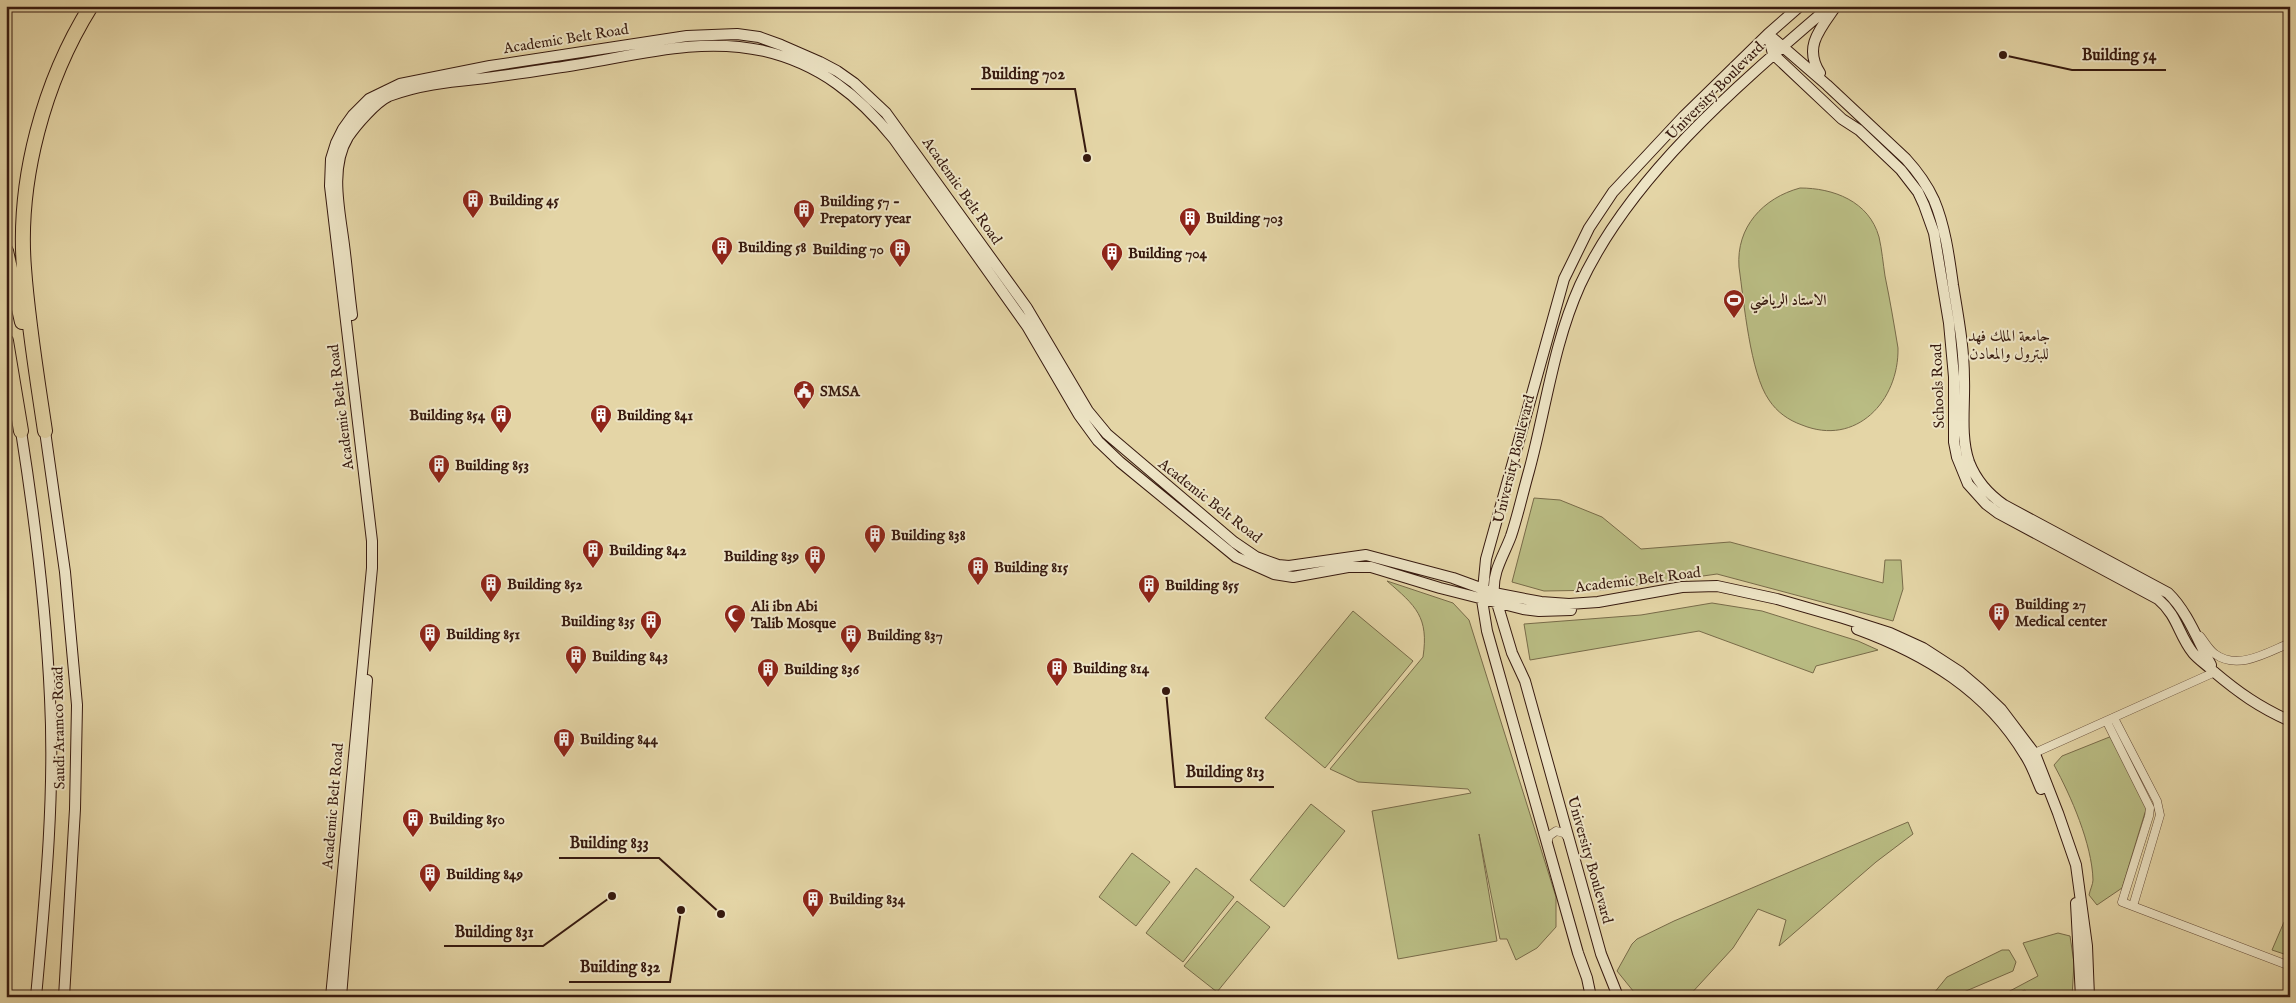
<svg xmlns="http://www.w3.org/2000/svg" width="2296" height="1003" font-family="'IM FELL English',Amiri,serif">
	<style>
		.green { fill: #b9bc83; stroke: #786b49 }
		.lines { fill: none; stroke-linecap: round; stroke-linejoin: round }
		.street-casing { stroke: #624935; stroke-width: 9 }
		.secondary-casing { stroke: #371a0f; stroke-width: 12 }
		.highway-casing { stroke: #371a0f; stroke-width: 16 }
		.street { stroke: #ede4c5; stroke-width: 8 }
		.secondary { stroke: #ede4c5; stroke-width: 10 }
		.highway { stroke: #e4d5a6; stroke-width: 14 }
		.labels { text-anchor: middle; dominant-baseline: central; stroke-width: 4; stroke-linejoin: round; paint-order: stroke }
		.street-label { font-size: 15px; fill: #371a0f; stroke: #ede4c5 }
		.poi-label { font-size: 15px; font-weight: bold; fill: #371a0f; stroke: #ede4c5; text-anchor: start }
		.neighbourhood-label { font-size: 16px; fill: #371a0f; stroke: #ede4c5 }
		.leader { fill: none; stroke: #371a0f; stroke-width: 2 }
		.callout-dot { fill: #371a0f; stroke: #ede4c5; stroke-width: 2 }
		.callout-label { font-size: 16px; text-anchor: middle; font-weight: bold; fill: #371a0f; stroke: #ede4c5; stroke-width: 4; stroke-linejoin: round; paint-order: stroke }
	</style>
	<rect width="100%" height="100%" fill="#e4d5a6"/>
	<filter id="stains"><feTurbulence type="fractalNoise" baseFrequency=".004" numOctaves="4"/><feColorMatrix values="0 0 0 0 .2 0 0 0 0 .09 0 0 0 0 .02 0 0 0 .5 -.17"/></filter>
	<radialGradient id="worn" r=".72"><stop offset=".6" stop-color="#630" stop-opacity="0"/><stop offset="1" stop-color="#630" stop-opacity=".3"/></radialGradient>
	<path class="green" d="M1800,188C1833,188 1869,201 1879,237C1882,250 1883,263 1885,276C1890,300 1894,324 1898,348C1899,401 1856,447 1802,425C1788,420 1777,412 1769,400C1750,373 1744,302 1739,267C1736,227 1763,198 1800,188Z
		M1534,498L1560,500L1602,517L1641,549L1730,542L1883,583L1885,560H1901L1903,589L1893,621L1717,574L1604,590L1544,591L1512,582Z
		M1387,581L1453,603L1469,620L1556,897V927L1537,948L1516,960L1507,939H1500L1479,834L1497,941L1398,959L1372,811L1471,793L1468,789L1358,782L1330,769L1423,657C1429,617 1416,606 1387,581Z
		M1712,603L1762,611L1858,641L1878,650L1816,666L1813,673L1699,631L1530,660L1524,624L1641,615Z
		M1353,611L1413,661L1325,768L1265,718Z
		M2112,736L2147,806L2122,888L2097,905L2089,895C2090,890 2093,884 2093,880C2092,844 2071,796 2054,765L2062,756Z
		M1311,804L1345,831L1284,907L1250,880Z
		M1908,822L1913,834L1876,862L1779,946L1786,920L1758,909L1733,948L1688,997H1638L1617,971L1632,944L1637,939L1674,921Z
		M1132,853L1170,882L1136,926L1099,897Z
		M1196,868L1234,897L1183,962L1146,933Z
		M1237,901L1270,927L1217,992L1184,966Z
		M2284,922L2290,924V956L2272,950Z
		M2058,933L2070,936L2074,963L2072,997H2028L2025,990L2008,997L2006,993L2038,976L2023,943Z
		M2002,950H2009L2016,962L2013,971L1952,997H1927L1934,993L1947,977Z"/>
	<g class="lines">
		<g class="street-casing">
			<path id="street" d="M2200,636C2205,642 2209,650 2215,654C2238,671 2268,652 2290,643
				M2114,718L2157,801L2160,815L2133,906
				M2107,722L2150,808L2149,816L2122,902L2290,966
				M2030,755L2215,672
				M1547,844L1549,836L1556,831L1564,833L1569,839"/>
		</g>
		<g class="secondary-casing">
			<path id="secondary" d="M1768,34L1773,54L1842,119L1859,130L1901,170L1918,192L1924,205L1934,233L1949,323L1954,377V442L1957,457L1968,484L1986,504L1998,513L2158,599C2178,616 2178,634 2193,653C2199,660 2207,665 2213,671C2239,693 2259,707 2290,721
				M1768,34L1827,85L1906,159C1917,171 1927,185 1934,200C1945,226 1949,256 1953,285C1958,316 1964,347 1964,379C1965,405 1960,436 1969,462C1976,480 1988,494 2004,505L2168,593C2187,611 2198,641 2211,665
				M1820,73C1803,47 1820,29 1836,6
				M352,315C349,292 347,268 344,245C340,212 329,168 348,137C356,125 376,102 389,96C418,85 447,82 477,79C503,76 529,72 555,68C625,59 694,35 764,51C820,64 859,96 894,139L1027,326L1079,415L1098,441L1120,462L1236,557L1274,574L1293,577L1348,567H1371L1440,588L1523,609L1539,611L1571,610
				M21,431C35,520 46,608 50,698C55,797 45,898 36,997
				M45,431L65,572L77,705L75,809L64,997
				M1857,629C1925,654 1987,691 2025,755C2032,765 2036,778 2041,789
				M2076,903L2081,997
				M331,997L372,568V541L330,186L331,159L336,143L343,129L353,115L369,99L400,84L490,66L687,36L737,34L759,37L781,45L820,62L837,71L854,83L886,113L1027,308L1088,411L1107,434L1234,542L1256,557L1278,565L1289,566L1366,555L1453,578L1494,593L1541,602L1569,604L1598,602L1682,587L1717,586L1777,599L1843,618L1890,633L1923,648L1960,672L1980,689L2001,709L2035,754L2058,813L2076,865L2087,946L2089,997
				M341,997L367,680
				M1591,997L1587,978L1578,953L1487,631L1482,600L1486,559L1564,279L1589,228L1613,192L1684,116L1768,34L1800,6
				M1621,997L1617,994L1601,954L1525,681L1512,653L1494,593C1492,572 1504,555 1511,536C1518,515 1523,492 1529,471C1546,409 1553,345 1580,285C1631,175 1739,84 1830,6"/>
		</g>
		<g class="highway-casing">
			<path id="highway" d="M6,251L22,322
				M6,341L21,431
				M45,431C37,377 28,323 24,268C17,180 44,81 91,6"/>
		</g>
		<use href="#street" class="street"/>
		<use href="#secondary" class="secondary"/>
		<use href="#highway" class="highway"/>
	</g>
	<defs>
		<g id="building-pin" transform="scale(1.125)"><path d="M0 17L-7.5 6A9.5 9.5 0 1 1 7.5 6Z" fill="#8f2418" stroke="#ede4c5"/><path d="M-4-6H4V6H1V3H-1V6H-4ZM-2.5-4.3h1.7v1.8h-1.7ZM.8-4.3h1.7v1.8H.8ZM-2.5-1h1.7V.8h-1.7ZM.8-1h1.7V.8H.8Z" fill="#fff"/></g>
		<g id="stadium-pin" transform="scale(1.125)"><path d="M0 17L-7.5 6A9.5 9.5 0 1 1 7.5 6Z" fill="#8f2418" stroke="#ede4c5"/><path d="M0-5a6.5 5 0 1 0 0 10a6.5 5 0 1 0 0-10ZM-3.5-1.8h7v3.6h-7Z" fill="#fff"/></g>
		<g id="civic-pin" transform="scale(1.125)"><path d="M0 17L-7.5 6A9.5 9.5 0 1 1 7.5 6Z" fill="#8f2418" stroke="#ede4c5"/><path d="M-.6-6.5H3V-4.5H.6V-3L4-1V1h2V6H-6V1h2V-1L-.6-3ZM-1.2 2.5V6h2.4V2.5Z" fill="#fff"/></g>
		<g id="mosque-pin" transform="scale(1.125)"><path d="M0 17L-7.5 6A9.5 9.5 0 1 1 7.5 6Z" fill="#8f2418" stroke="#ede4c5"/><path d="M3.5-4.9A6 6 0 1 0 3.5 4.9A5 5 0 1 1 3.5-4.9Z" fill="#fff"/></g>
	</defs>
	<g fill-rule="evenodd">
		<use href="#building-pin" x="473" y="200"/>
		<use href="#building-pin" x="804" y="210"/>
		<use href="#building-pin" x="1190" y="218"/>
		<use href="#building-pin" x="722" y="247"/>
		<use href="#building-pin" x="900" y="249"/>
		<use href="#building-pin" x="1112" y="253"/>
		<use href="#stadium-pin" x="1734" y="300"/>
		<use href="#civic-pin" x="804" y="391"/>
		<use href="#building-pin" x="501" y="415"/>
		<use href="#building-pin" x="601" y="415"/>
		<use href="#building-pin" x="439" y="465"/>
		<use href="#building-pin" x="875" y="535"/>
		<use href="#building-pin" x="593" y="550"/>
		<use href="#building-pin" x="815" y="556"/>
		<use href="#building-pin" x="978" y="567"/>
		<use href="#building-pin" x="491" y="584"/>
		<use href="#building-pin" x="1149" y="585"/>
		<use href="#building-pin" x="1999" y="613"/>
		<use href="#mosque-pin" x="735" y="615"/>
		<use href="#building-pin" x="651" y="621"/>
		<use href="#building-pin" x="430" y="634"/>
		<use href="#building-pin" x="851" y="635"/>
		<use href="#building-pin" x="576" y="656"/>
		<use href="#building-pin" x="1057" y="668"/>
		<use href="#building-pin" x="768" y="669"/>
		<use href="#building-pin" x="564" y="739"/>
		<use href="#building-pin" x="413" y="819"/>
		<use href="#building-pin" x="430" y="874"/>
		<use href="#building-pin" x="813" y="899"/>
	</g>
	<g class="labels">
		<g class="street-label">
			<text transform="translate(566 39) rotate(-9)">Academic Belt Road</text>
			<text transform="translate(1715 91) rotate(-45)">University Boulevard</text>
			<text transform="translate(962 191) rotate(55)">Academic Belt Road</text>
			<text transform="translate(1938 386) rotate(-92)">Schools Road</text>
			<text transform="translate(341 407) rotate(-97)">Academic Belt Road</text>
			<text transform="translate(1514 459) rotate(-76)">University Boulevard</text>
			<text transform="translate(1210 501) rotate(38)">Academic Belt Road</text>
			<text transform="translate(1638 580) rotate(-7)">Academic Belt Road</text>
			<text transform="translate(59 728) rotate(-91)">Saudi Aramco Road</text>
			<text transform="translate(333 806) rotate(-85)">Academic Belt Road</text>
			<text transform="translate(1590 860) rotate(74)">University Boulevard</text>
		</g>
		<g class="poi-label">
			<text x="489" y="200">Building 45</text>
			<text x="820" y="201">Building 57 -<tspan x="820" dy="17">Prepatory year</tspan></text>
			<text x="1206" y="218">Building 703</text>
			<text x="738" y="247">Building 58</text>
			<text x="884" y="249" text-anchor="end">Building 70</text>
			<text x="1128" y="253">Building 704</text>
			<text x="1750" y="300">الاستاد الرياضي</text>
			<text x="820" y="391">SMSA</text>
			<text x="485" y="415" text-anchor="end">Building 854</text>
			<text x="617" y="415">Building 841</text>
			<text x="455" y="465">Building 853</text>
			<text x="891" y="535">Building 838</text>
			<text x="609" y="550">Building 842</text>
			<text x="799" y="556" text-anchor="end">Building 839</text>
			<text x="994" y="567">Building 815</text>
			<text x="507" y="584">Building 852</text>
			<text x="1165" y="585">Building 855</text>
			<text x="2015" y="604">Building 27<tspan x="2015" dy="17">Medical center</tspan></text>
			<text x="751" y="606">Ali ibn Abi<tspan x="751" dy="17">Talib Mosque</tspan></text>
			<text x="635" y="621" text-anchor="end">Building 835</text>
			<text x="446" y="634">Building 851</text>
			<text x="867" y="635">Building 837</text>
			<text x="592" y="656">Building 843</text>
			<text x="1073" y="668">Building 814</text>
			<text x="784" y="669">Building 836</text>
			<text x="580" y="739">Building 844</text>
			<text x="429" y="819">Building 850</text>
			<text x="446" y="874">Building 849</text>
			<text x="829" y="899">Building 834</text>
		</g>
		<g class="neighbourhood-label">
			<text x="2009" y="337">جامعة الملك فهد<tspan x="2009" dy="18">للبترول والمعادن</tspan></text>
		</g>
	</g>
	<path class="leader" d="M2003 55L2072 70H2166M1087 158L1075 89H971M1166 691L1175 787H1274M721 914L659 858H559M612 896L543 946H444M681 910L670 982H569"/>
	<g class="callout-dot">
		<circle cx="2003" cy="55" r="5"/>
		<circle cx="1087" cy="158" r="5"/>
		<circle cx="1166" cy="691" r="5"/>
		<circle cx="721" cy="914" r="5"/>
		<circle cx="612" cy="896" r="5"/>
		<circle cx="681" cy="910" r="5"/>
	</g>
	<g class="callout-label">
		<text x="2119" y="60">Building 54</text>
		<text x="1023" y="79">Building 702</text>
		<text x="1225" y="777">Building 813</text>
		<text x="609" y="848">Building 833</text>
		<text x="494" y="937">Building 831</text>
		<text x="620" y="972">Building 832</text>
	</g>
	<rect width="2296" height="1003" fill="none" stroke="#e4d5a6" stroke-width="25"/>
	<rect x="8" y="8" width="2281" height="988" fill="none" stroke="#371a0f" stroke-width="2.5"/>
	<rect x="12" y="12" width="2271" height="978" fill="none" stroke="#371a0f"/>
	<rect width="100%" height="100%" filter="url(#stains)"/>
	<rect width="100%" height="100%" fill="url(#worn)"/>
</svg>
